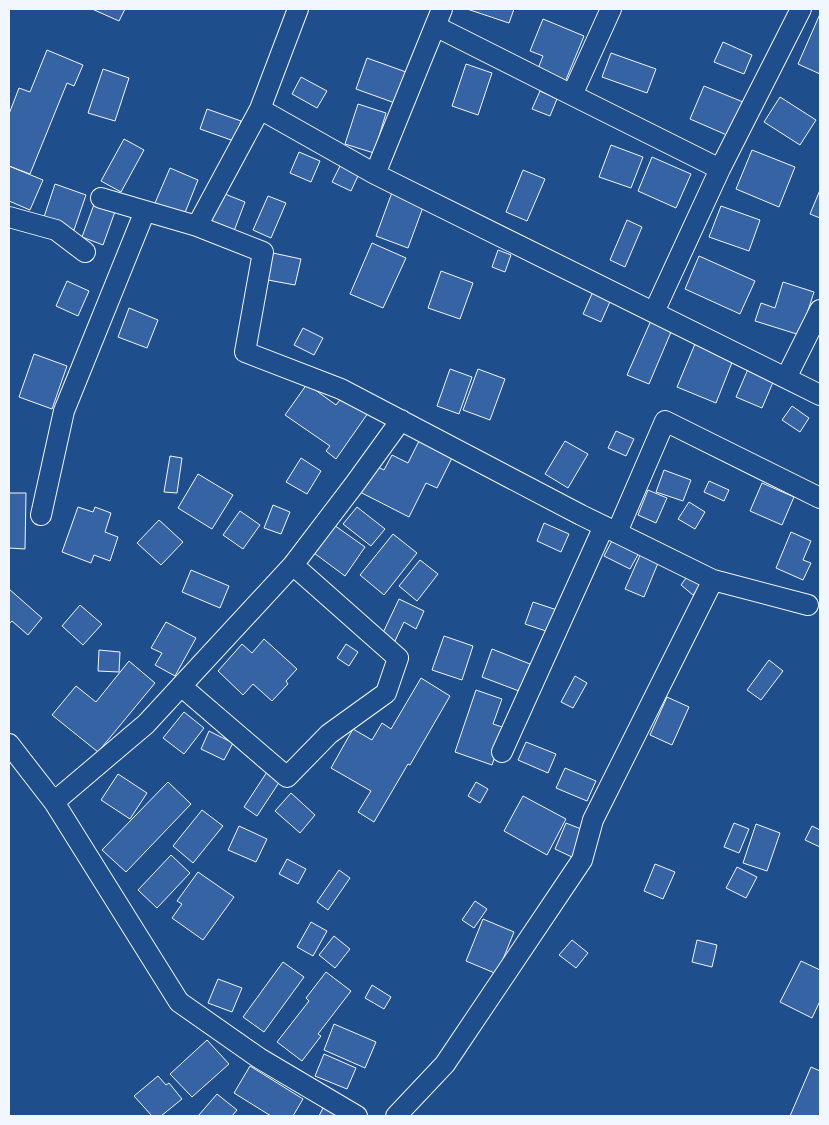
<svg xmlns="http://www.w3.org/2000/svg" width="829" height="1125" font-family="'Golos Text',sans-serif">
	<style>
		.building { fill: #3563a3; stroke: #f2f6ff }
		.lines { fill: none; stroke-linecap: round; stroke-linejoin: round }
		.street-casing { stroke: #f2f6ff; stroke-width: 22 }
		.street { stroke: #1f4e8c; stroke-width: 20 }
	</style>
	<rect width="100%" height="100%" fill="#1f4e8c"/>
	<path class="building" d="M92,9H125L119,21Z
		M467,9H514L509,23Z
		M820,14V74L798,64Z
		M543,19L584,36L565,82L537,71L543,56L530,51Z
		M723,42L752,55L744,74L714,62Z
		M47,50L83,65L74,86L67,83L30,174L9,166V114L19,88L30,92Z
		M611,53L656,69L647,93L602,77Z
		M367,58L406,72L395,103L356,89Z
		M466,64L492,73L478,115L452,106Z
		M103,69L129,78L115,121L88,113Z
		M301,77L327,91L317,108L292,94Z
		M704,86L743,102L729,136L690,119Z
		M540,91L557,99L550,116L532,109Z
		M780,97L816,120L800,145L764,122Z
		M358,104L386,113L374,153L345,144Z
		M207,109L241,121L234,141L200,129Z
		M124,139L144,150L121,192L101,181Z
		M611,145L643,157L631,188L599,177Z
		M752,150L795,167L779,207L736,189Z
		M299,152L320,161L311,182L290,173Z
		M652,157L691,174L676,208L638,191Z
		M344,158L362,167L351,191L332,182Z
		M9,166L43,180L30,210L9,201Z
		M170,168L198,180L184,215L155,203Z
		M523,170L545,179L527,221L506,212Z
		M55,184L86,195L74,230L43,220Z
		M394,187L426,199L408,248L376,236Z
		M820,190V218L810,214Z
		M220,192L245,202L231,239L206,230Z
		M268,196L286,203L271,238L253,230Z
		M96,199L117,206L103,245L82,237Z
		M721,206L760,220L749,251L709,237Z
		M627,220L642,227L625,267L610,260Z
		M372,243L406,258L383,308L350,294Z
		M498,250L511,255L505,272L492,267Z
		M273,253L301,259L295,285L268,280Z
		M699,256L755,281L740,314L685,289Z
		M441,271L473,283L460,319L428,308Z
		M67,281L89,291L78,316L56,306Z
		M783,282L814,292L800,335L755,321L761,303L775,308Z
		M595,287L613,295L601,322L583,314Z
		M129,308L158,320L147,348L118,337Z
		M653,316L674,325L649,384L627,375Z
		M303,328L323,338L314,355L294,345Z
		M695,344L733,360L716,403L677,387Z
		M34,354L67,366L52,409L19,397Z
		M751,362L777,373L762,408L736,397Z
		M450,369L472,377L459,414L437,406Z
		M478,369L505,379L490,420L463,410Z
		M307,384L336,405L343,396L368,413L336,459L326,451L330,446L285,415Z
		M792,406L809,418L800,432L782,420Z
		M616,431L634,439L626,456L608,448Z
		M419,441L452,458L437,488L426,483L409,517L356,490L370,463L384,470L392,455L408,463Z
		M565,441L588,454L568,488L545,474Z
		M170,456L182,458L177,493L164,492Z
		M301,458L321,471L307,494L286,482Z
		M664,470L691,480L683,501L656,492Z
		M198,474L233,495L212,529L178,508Z
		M709,481L729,490L724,501L704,492Z
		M762,483L794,497L782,525L750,511Z
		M648,490L667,498L656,523L638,515Z
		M9,493H26L25,549L9,548Z
		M689,502L705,512L695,529L678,519Z
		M273,505L290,512L281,534L264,528Z
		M78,507L93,512L95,507L111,513L105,532L118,537L110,561L94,555L91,563L62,552Z
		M357,507L385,529L371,546L343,524Z
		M240,511L260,525L243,549L223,535Z
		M159,520L183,542L161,565L137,543Z
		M544,523L569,534L561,552L537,541Z
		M334,525L365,547L345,576L314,553Z
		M791,532L811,541L803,560L811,563L803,580L776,568Z
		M393,534L417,553L384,595L360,575Z
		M615,535L641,549L630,569L604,556Z
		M645,544L663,551L644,597L625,589Z
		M420,560L438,574L417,601L399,586Z
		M191,570L229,586L220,608L182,592Z
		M691,571L704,581L693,595L681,585Z
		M9,589L42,618L28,635L12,621L9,624Z
		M399,599L424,611L416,629L404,622L394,643L381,637Z
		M533,602L557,610L549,632L525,624Z
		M80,605L102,624L83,645L62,626Z
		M166,622L196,638L175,676L155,665L162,653L151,648Z
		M444,636L473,646L462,680L432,670Z
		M264,639L297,669L286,681L288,684L272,701L253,684L243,695L218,671L242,644L252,653Z
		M346,644L358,652L349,666L337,658Z
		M492,649L530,664L519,691L482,677Z
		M99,650L120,652L119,672L98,671Z
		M769,660L783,671L761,700L747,690Z
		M129,661L155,683L98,752L52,715L76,686L96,702Z
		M575,676L587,683L573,708L561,702Z
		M421,678L450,696L410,765L408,764L374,822L358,812L371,791L331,768L353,729L372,740L382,723L391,729Z
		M476,690L502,699L493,724L505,728L492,765L455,752Z
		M667,697L689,707L672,745L650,735Z
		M184,712L204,728L184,754L163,738Z
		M209,731L233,743L224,760L201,749Z
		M526,742L556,754L548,773L518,760Z
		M565,768L596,781L587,801L556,788Z
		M267,772L280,781L257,816L244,807Z
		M118,774L147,793L130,819L101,800Z
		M168,782L191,804L126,872L102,850Z
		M476,782L488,789L480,803L468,796Z
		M291,793L315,815L300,833L275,811Z
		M523,796L566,819L547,855L504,831Z
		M202,810L223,826L193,863L173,846Z
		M566,823L586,831L574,858L555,849Z
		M734,823L749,829L739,853L724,847Z
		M756,824L780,833L767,871L743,863Z
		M239,826L267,839L256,862L228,850Z
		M812,826L820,830V847L805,840Z
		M171,855L190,873L157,908L138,890Z
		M287,859L306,869L298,884L279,874Z
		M655,864L675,872L663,899L644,891Z
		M737,867L757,877L746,898L726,888Z
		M339,870L350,878L328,910L317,902Z
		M198,872L234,897L203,940L172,918L182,904L177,901Z
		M475,901L487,909L474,928L462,920Z
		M483,919L514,932L497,974L466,961Z
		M311,922L327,931L313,956L297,947Z
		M334,936L350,949L335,968L319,955Z
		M572,940L588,953L576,968L559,955Z
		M697,940L717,945L712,967L692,962Z
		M801,961L820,970V1001L812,1018L780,1002Z
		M283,962L304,977L264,1032L243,1017Z
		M326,972L351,991L318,1034L321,1036L302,1061L277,1042L309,1001L306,998Z
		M218,979L242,988L232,1012L208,1003Z
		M372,985L391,997L384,1009L365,998Z
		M334,1024L376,1042L365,1068L324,1050Z
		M207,1040L229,1064L192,1097L170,1074Z
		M324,1054L356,1068L347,1089L315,1076Z
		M250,1066L303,1099L293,1116H271L234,1093Z
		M811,1067L820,1071V1116H790Z
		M158,1076L166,1085L169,1083L182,1099L161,1116H152L134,1096Z
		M217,1094L237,1110L232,1116H198Z
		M323,1108L341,1116H319Z"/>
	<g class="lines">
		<g class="street-casing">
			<path id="street" d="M298,9L260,109L375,174L820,395
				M435,26L572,95L611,9
				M572,95L720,169L801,9
				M260,109L197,226L263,252L245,352L341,389L581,515L713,580
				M375,174L442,9
				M101,198L197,226
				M9,217L56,230L85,252
				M654,312L720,169
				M786,378L820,310
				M41,515L64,411L145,211
				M617,532L665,421L820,498
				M293,565L354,485L401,420
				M9,744L54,802L179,1002L259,1058L357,1116
				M502,752L604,526
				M54,802L146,724L293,565L398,658L386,693L329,734L287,777L181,686
				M396,1116L445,1064L582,860L593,820L713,580L808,605"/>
		</g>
		<use href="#street" class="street"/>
	</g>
	<rect width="829" height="1125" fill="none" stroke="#f2f6ff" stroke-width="20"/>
</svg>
